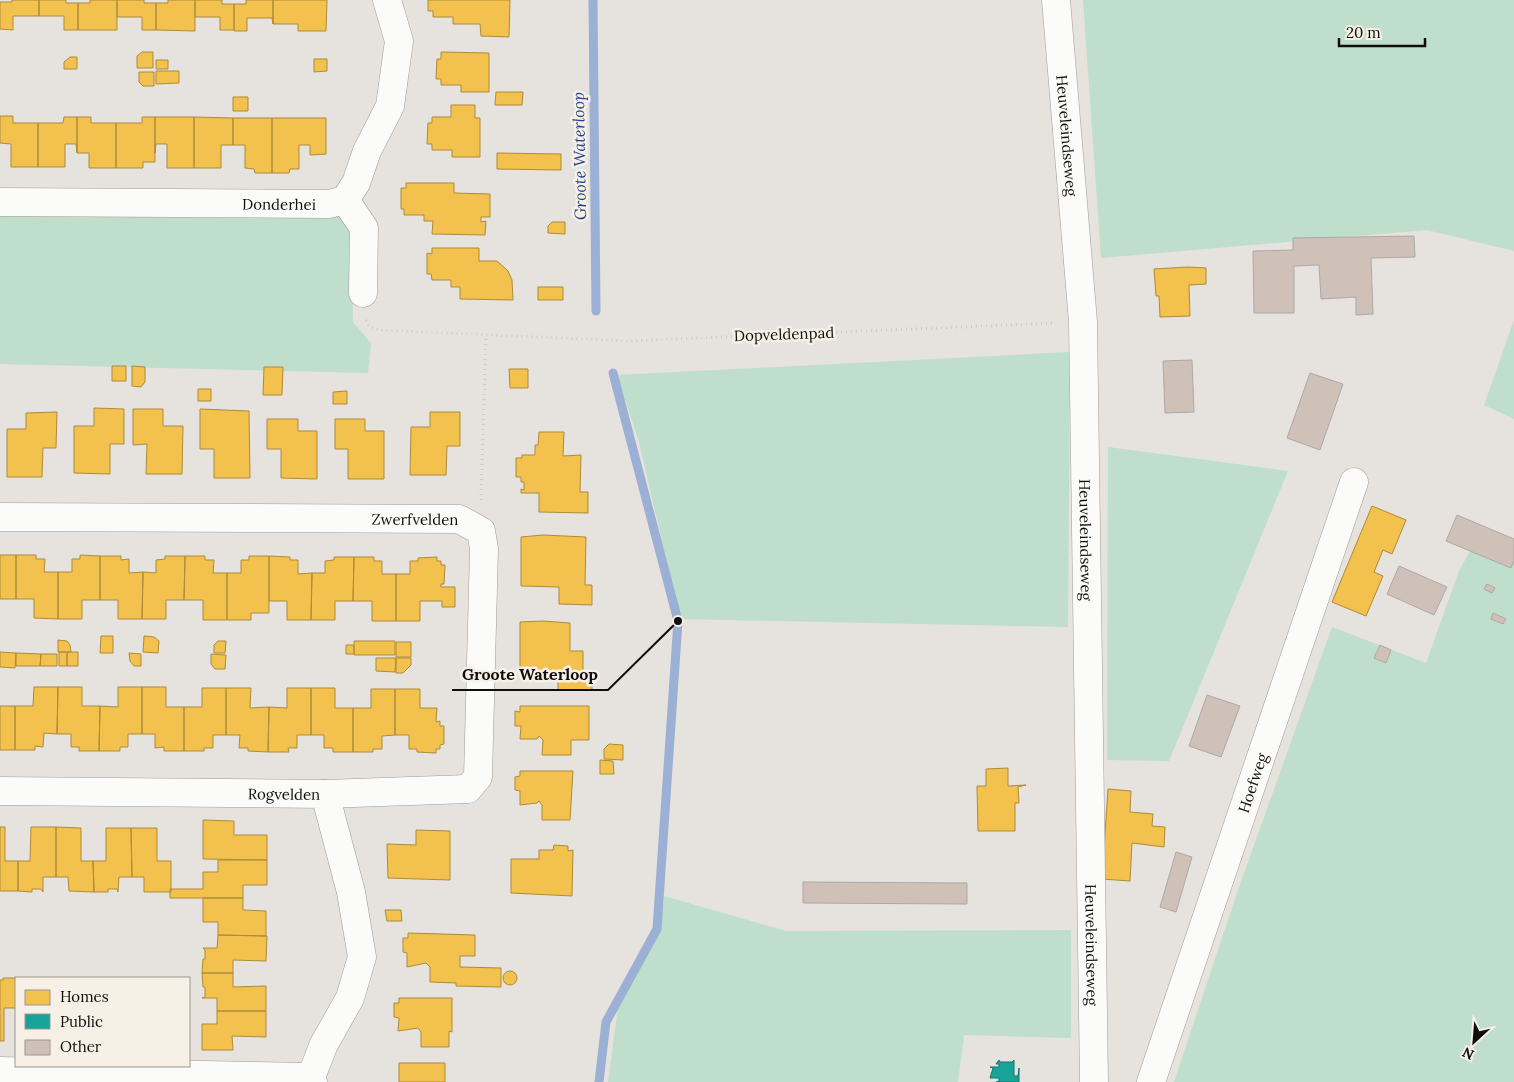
<svg xmlns="http://www.w3.org/2000/svg" width="1514" height="1082" font-family="Lora,serif">
	<style>
		.green { fill: #bfdecc }
		.homes { fill: #f2c14e; stroke: #ae8b3a }
		.public { fill: #17a398; stroke: #15766e }
		.lines { fill: none; stroke-linecap: round; stroke-linejoin: round }
		.stream { stroke: #9cafd5; stroke-width: 9 }
		.building { fill: #cfc1b8; stroke: #ada9a6 }
		.minor-casing { stroke: #9f9c98; stroke-width: 29 }
		.path { stroke: #cccbc9; stroke-width: 3; stroke-dasharray: 1 4; stroke-linecap: butt }
		.minor { stroke: #fbfbfa; stroke-width: 28 }
		.labels { text-anchor: middle; dominant-baseline: central; stroke-width: 5; stroke-linejoin: round; paint-order: stroke }
		.street-label { font-size: 15px; fill: #100e0b; stroke: #f7f0e7 }
		.water-label { font-size: 16px; font-style: italic; fill: #224286; stroke: #f7f0e7 }
		.leader { fill: none; stroke: #100e0b; stroke-width: 2 }
		.callout-dot { fill: #100e0b; stroke: #f7f0e7; stroke-width: 2 }
		.callout-label { font-size: 16px; text-anchor: middle; font-weight: bold; fill: #100e0b; stroke: #f7f0e7; stroke-width: 5; stroke-linejoin: round; paint-order: stroke }
	</style>
	<rect width="100%" height="100%" fill="#e6e2dd"/>
	<path class="green" d="M1083,0H1514V251L1427,230L1101,258Z
		M0,211L333,213L344,216L351,225L353,322L371,343L368,373L0,364Z
		M1514,320V419L1484,405Z
		M1070,352L1068,627L680,619L639,442L617,375Z
		M1108,447L1288,471L1169,761L1107,760Z
		M1481,531L1514,545V1082H1174L1238,890L1332,627L1426,663L1459,571Z
		M664,896L786,931L1071,930V1038L964,1035L958,1082H608L618,1007L663,910Z"/>
	<path class="homes" d="M12,0H39V16H13V30L0,29V2H12Z
		M39,0H66V3H78V30H64V16H39Z
		M90,0H117V30H78V3H90Z
		M117,0H144V3H156V30H142V17H117Z
		M168,0H195V31L156,30V3H168Z
		M195,0H222V4H234V30H220V17H195Z
		M246,0H273V24L272,18H247V31H234V4H246Z
		M273,0H327L326,31H298V24H273Z
		M428,0H510L509,37L481,36L480,24H453V17H433V11H428Z
		M142,52H153V68H137V56Z
		M441,52L489,53V92H461V85H441V79H436L437,59H441Z
		M70,57H77V69H64V62Z
		M314,59H327V71L314,72Z
		M156,60H168V69H156Z
		M156,71H179V83L156,84Z
		M139,72H154V86H143L139,82Z
		M496,92H523L522,105H495Z
		M233,97H248V111H233Z
		M451,105H475V118H480V157H452V150H432V144H427L428,123H432V117H451Z
		M0,116H13V123H38V167H11V144L0,143Z
		M64,117H77V153L76,144H65V167H38V123H63Z
		M77,117H91V123H116V168H89V153H77Z
		M142,117H155V162H143V168H116V123H142Z
		M155,117H194V168H167V144H156L155,153Z
		M194,117L233,118V145H221V168H194Z
		M233,118H272V173H255L254,169L245,168V145H233Z
		M272,118H326V154L310,155V145H299V169H290L289,173H272Z
		M497,153L561,154V170L497,169Z
		M406,183H454V193L490,194V217H481V222L486,221L485,235L432,234L433,221H424V215H404V209H401V188H406Z
		M552,222H565V234L548,233V226Z
		M432,248H479V261H497L508,271L512,280L513,300L460,299V287H451V280H432L431,274H427V253L432,254Z
		M1188,267L1206,268V284L1189,285L1190,316L1160,317L1159,296H1156L1154,269Z
		M538,287H563V300H538Z
		M112,366H126V381H112Z
		M132,366L145,367V382L141,387L132,386Z
		M264,367H283L282,395H263Z
		M509,369H528V388H510Z
		M198,389H211V401H198Z
		M347,391V404H333V392Z
		M94,408L124,409V444H110V474L74,473V426H94Z
		M133,409H163V426H183L182,474H146L147,444L133,445Z
		M200,409L249,411L250,478H214V449H200Z
		M57,412L56,448H43L42,477H7V429H26V413Z
		M430,412H460V446H447L446,475H410L411,427H430Z
		M267,419H298V431H317V479L281,478V449H267Z
		M335,419H365V431H384V479H348V449H335Z
		M539,432H564L563,456L581,455L580,492H588V513L539,512V493H521V489L524,490V482H521V477H516V458H522V455H535V445H538Z
		M1372,506L1406,520L1392,554L1383,550L1374,572L1383,576L1366,616L1332,602Z
		M543,535L586,537L585,585H592V605L559,604V587L521,586V537Z
		M0,555H16V599H0Z
		M16,555H36V559H45L44,572H58V619L34,618V599H16Z
		M80,555L100,556V600H82V619H58V572H72V559H80Z
		M100,556H121V560L129,559V573L143,572L142,619H118V600H100Z
		M165,556H185L184,600H166V619H142L143,572L156,573V560L165,559Z
		M185,556H205V560H214L213,573H227V620H203V600H184Z
		M249,556H269V613H251V620H227V573H241V560H249Z
		M269,556L290,557V560H298V574L312,573L311,620H287V601H269Z
		M334,557H354L353,601H335V620H311L312,573H325V561L334,560Z
		M354,557H374V561H382V574H396V621H372V601H353Z
		M437,557V561H441V565H445L444,584H441V587H455V607H442V601H420V621H396V574H410V561H418V558Z
		M543,621L570,623V651H583V671H592V690H558V672H520V622Z
		M101,636H113V653H100Z
		M144,636L154,637L159,641L158,653L143,652Z
		M58,640L67,641L70,645L71,652H58Z
		M218,641H226L225,653H214V645Z
		M354,641H395V655H354Z
		M396,642H411V657H396Z
		M346,645H354V654H346Z
		M0,652L16,653L15,668L0,667Z
		M59,652H67V666H59Z
		M67,652H78V666H67Z
		M16,653L41,654L40,666H16Z
		M129,653L141,654V666H134L130,661Z
		M41,654H57V666H40Z
		M211,654L226,655L225,669H215L211,664Z
		M376,658H396L395,672L376,671Z
		M396,658H411V665L403,673H396Z
		M34,687H58L57,734L44,733L43,747L35,746V750H15V706H33Z
		M58,687H82V706H100L99,751H79V747H71V734H57Z
		M118,687H142V734H128V747H120V751H99L100,706L118,707Z
		M142,687H166V707H184V751H164V747L155,748V734H142Z
		M202,688H226V735H213V748H204V751H184V707H202Z
		M226,688H251L250,708L269,707L268,752L248,751V748H239L240,735H226Z
		M287,688H311V735H297V748H288L289,752H268L269,707L287,708Z
		M311,688H335V708H353V752H333V748H324V735H311Z
		M371,689H395V735L382,736V749H373V752H353V708H371Z
		M395,689H420V708H437L436,722L440,721V726H444V744L440,745V749H436V753L417,752V749H409V735H395Z
		M0,706H15V750H0Z
		M520,706H589V740H571V755H542L543,740L539,736L537,739H520L521,726H515V711L520,712Z
		M609,744L623,745V760L604,759V749Z
		M600,760L613,761L614,774H600Z
		M1008,768V786L1026,785L1018,787L1019,803H1015V831H978L977,786H986V769Z
		M520,771H573L570,820H542V805L539,801L537,803L520,805V791L515,790V777L520,776Z
		M1108,789L1131,791L1130,812L1153,814L1152,826L1165,827L1164,847L1132,843L1130,881L1102,879Z
		M203,820L234,821V835H267V860L203,859Z
		M0,827H5V861H18V891H0Z
		M31,827H56V877H43V892L41,889H32V892L18,891V861H30Z
		M56,827L81,828V861H93L94,892L69,891L68,877H56Z
		M106,828H131L132,877H119L118,892L117,889H108V892H94L93,861H106Z
		M131,828H157V861H171V892H144V877H132Z
		M416,830L450,831V880L388,878L387,844L416,845Z
		M554,845L568,846V851L573,850L572,896L511,893V859H539V850H553Z
		M218,860H267V885H243V898H170V889H203V872H218Z
		M203,898H243V910L266,911V936L218,935V922H203Z
		M385,910H401L402,921H387Z
		M408,933L475,935V956H460V967L501,968V987L456,986V983L430,982V967L426,963L407,967V953L403,952V938H408Z
		M218,935L267,936L266,961L233,960V973H202L203,959H205V950L203,948H217Z
		M503 978a7 7 0 1 1 14 0a7 7 0 1 1-14 0Z
		M202,973H233V987L266,986V1011H217V998H202L205,997V987H203Z
		M3,978H18L16,1008H4V1041H0V980H3Z
		M399,998H452V1032L449,1031V1047H421V1032L418,1028L398,1031L399,1018L394,1017V1003H399Z
		M217,1011H266V1037L232,1036L233,1050H202V1024H217Z
		M399,1063H445V1082H399Z"/>
	<path class="public" d="M999,1060L1000,1062H1012L1014,1060V1076H1018L1019,1068V1082H996L999,1081V1078H990L993,1068L990,1067H999V1064H996Z"/>
	<g class="lines">
		<path class="stream" d="M593,0L596,311
			M599,1082L606,1022L657,929L678,621L613,373"/>
	</g>
	<path class="building" d="M1414,236L1415,257L1371,258L1373,314L1356,315V297L1321,299L1319,265L1294,266V313H1254L1253,251L1293,250V238Z
		M1192,360L1194,412L1165,413L1163,361Z
		M1310,373L1343,384L1320,450L1287,438Z
		M1457,515L1514,539V560L1511,568L1446,541Z
		M1399,566L1447,587L1434,615L1387,594Z
		M1487,584L1495,588L1492,593L1484,589Z
		M1493,613L1506,619L1503,624L1491,619Z
		M1380,645L1391,650L1386,663L1374,658Z
		M1207,695L1240,706L1221,757L1189,746Z
		M1176,852L1192,857L1176,912L1160,907Z
		M803,882L967,883V904L803,903Z"/>
	<g class="lines">
		<g class="minor-casing">
			<g id="minor">
				<path id="s1" d="M1056,0L1083,322L1094,1082"/>
				<path d="M345,200L364,228L363,293"/>
				<path id="s2" d="M0,202L329,204L345,200L356,183L367,151L390,106L399,41L387,0"/>
				<path id="s3" d="M0,517L459,519L481,531L484,549L478,777L468,789L325,794"/>
				<path id="s4" d="M0,791L325,794L351,892L362,957L350,998L324,1044L311,1077L313,1082"/>
				<path d="M0,1071L311,1077"/>
				<path id="s5" d="M1151,1082L1354,482"/>
			</g>
		</g>
		<path class="path" d="M366,320L369,326L379,330L629,341L1054,323
			M481,500L486,336"/>
		<use href="#minor" class="minor"/>
	</g>
	<g class="labels">
		<g class="street-label">
			<text stroke="none"><textPath href="#s1" startOffset="136">Heuveleindseweg</textPath></text>
			<text stroke="none"><textPath href="#s2" startOffset="279">Donderhei</textPath></text>
			<text transform="translate(784 334) rotate(-2)">Dopveldenpad</text>
			<text stroke="none"><textPath href="#s3" startOffset="415">Zwerfvelden</textPath></text>
			<text stroke="none"><textPath href="#s1" startOffset="541">Heuveleindseweg</textPath></text>
			<text stroke="none"><textPath href="#s5" startOffset="316">Hoefweg</textPath></text>
			<text stroke="none"><textPath href="#s4" startOffset="284">Rogvelden</textPath></text>
			<text stroke="none"><textPath href="#s1" startOffset="946">Heuveleindseweg</textPath></text>
		</g>
		<g class="water-label">
			<text transform="translate(579 156) rotate(-91)">Groote Waterloop</text>
		</g>
	</g>
	<path class="leader" d="M678 621L608 690H452"/>
	<circle class="callout-dot" cx="678" cy="621" r="5"/>
	<g class="callout-label">
		<text x="530" y="680">Groote Waterloop</text>
	</g>
	<rect x="15" y="977" width="175" height="90" fill="#f7f0e7" stroke="#9b968f"/>
	<rect x="25" y="990" width="25" height="15" fill="#f2c14e" stroke="#9b968f"/>
	<text x="60" y="1002" font-size="15" fill="#100e0b">Homes</text>
	<rect x="25" y="1014" width="25" height="15" fill="#17a398" stroke="#9b968f"/>
	<text x="60" y="1027" font-size="15" fill="#100e0b">Public</text>
	<rect x="25" y="1040" width="25" height="15" fill="#cfc1b8" stroke="#9b968f"/>
	<text x="60" y="1052" font-size="15" fill="#100e0b">Other</text>
	<g transform="translate(1474 1042) rotate(206)" stroke="#f7f0e7" stroke-width="4" paint-order="stroke">
	<path d="M0-4L9 19L0 12L-9 19Z" fill="#100e0b"/>
	<text y="-8" font-size="14" font-weight="bold" text-anchor="middle" fill="#100e0b">N</text>
	</g>
	<path d="M1339 38v8h86v-8" fill="none" stroke="#100e0b" stroke-width="2.5"/>
	<text x="1346" y="38" font-size="15" fill="#100e0b" stroke="#f7f0e7" stroke-width="4" paint-order="stroke">20 m</text>
</svg>
